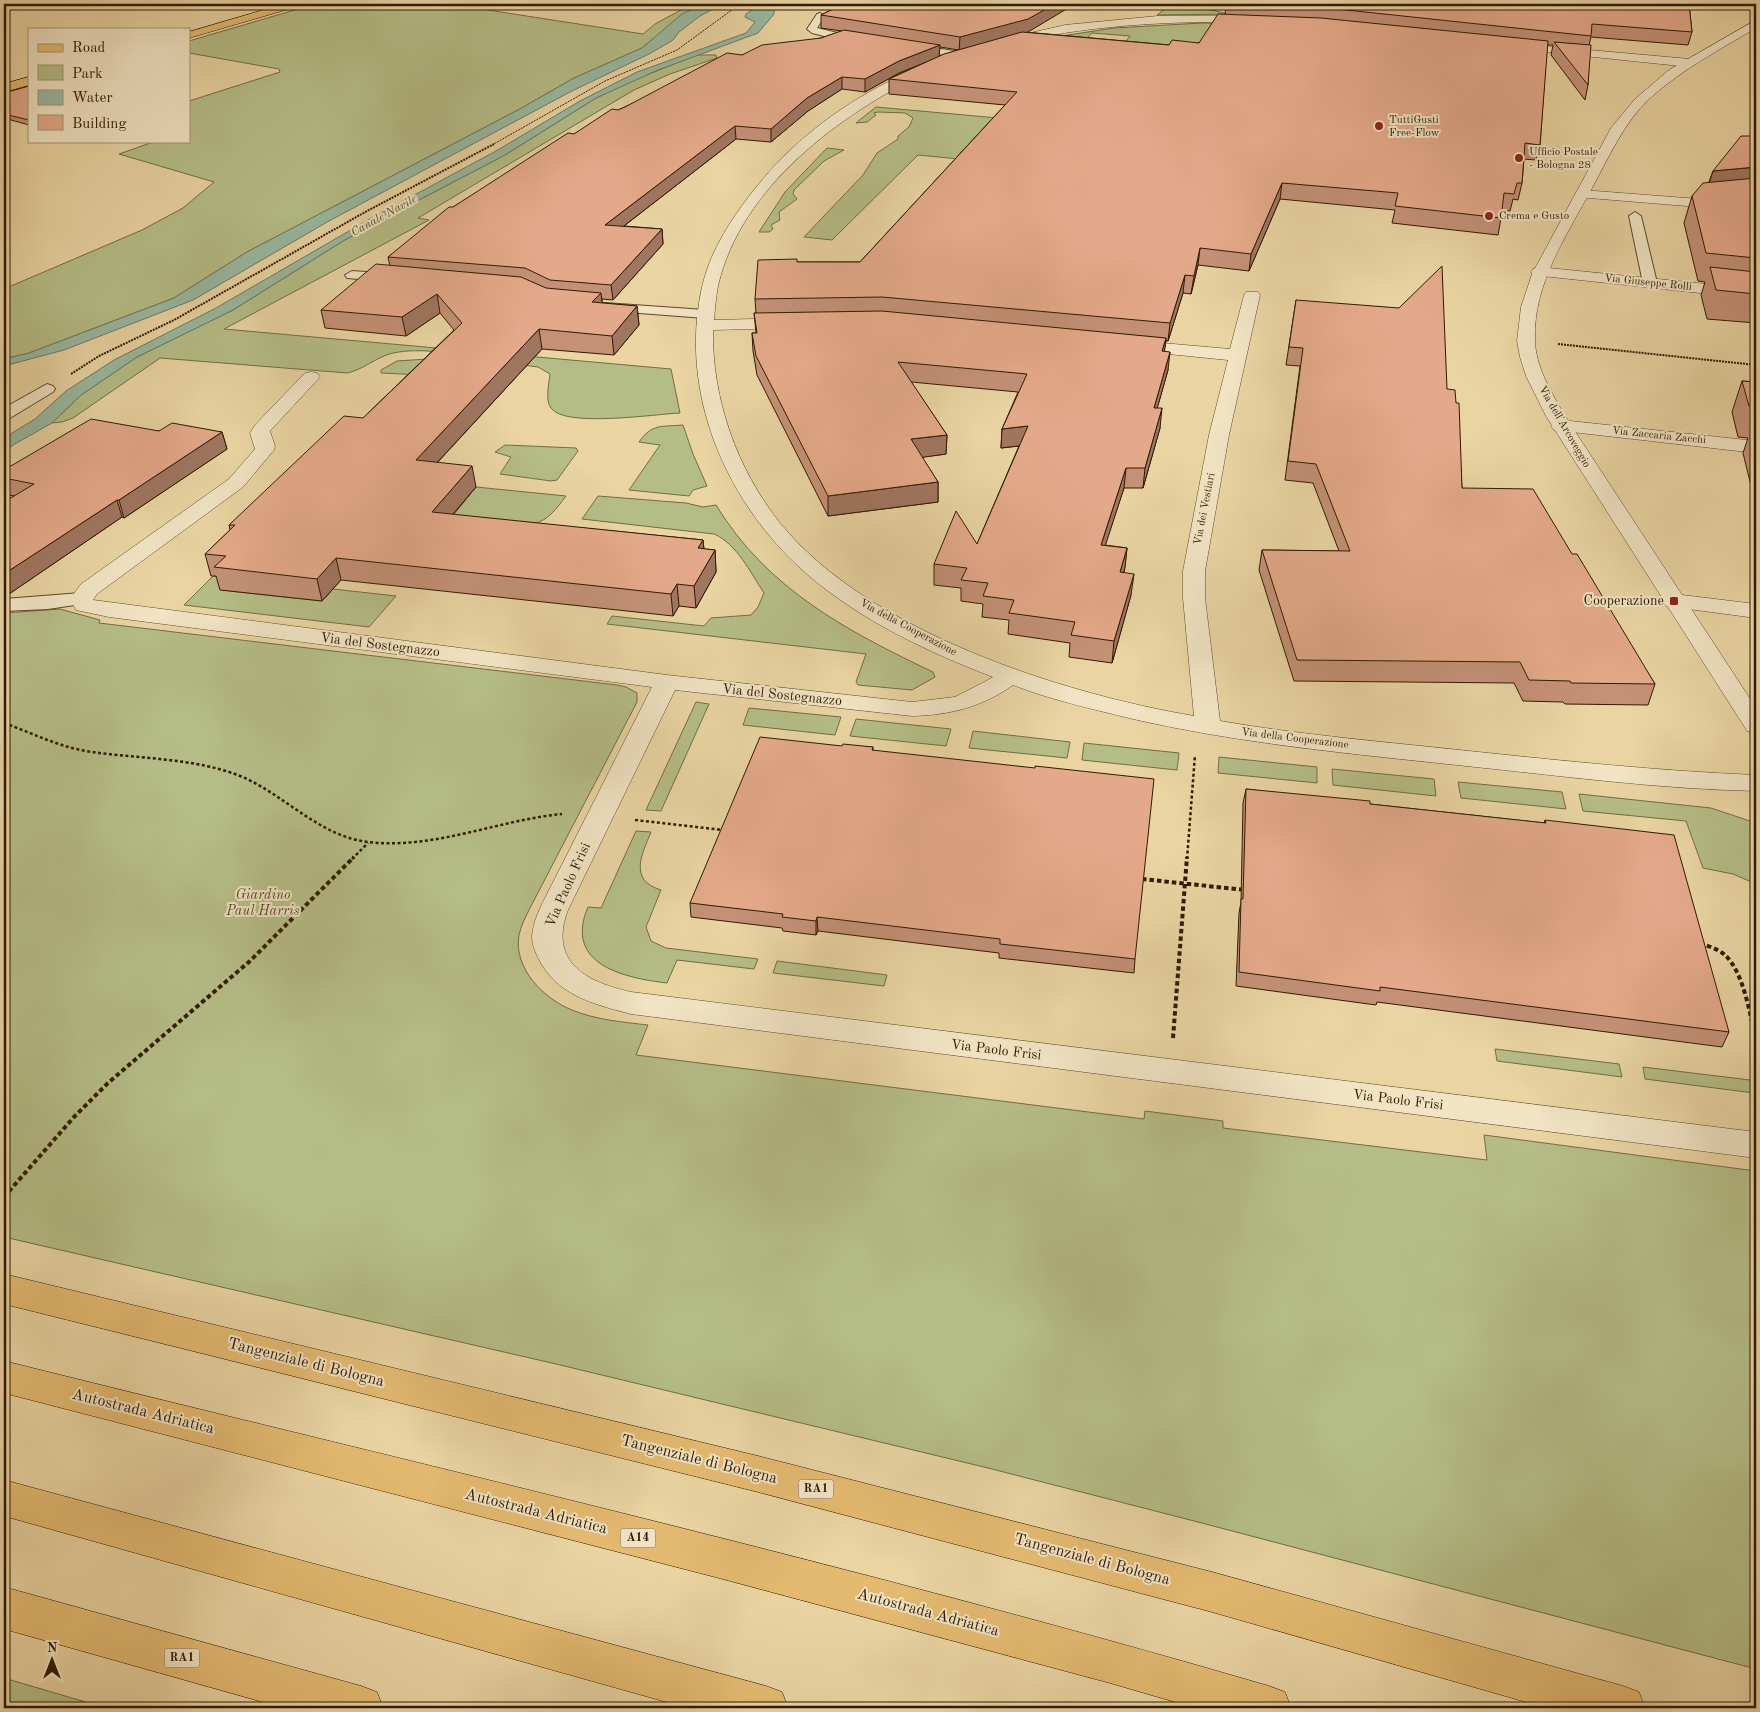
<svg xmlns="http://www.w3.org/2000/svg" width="1760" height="1712" font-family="'Old Standard TT',serif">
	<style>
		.green { fill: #b5bd86; stroke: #726c44 }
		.water { fill: #99b9a1; stroke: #6f7961 }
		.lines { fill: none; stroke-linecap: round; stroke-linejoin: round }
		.service-casing { stroke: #5e4829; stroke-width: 2 }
		.minor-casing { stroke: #5e4829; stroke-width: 1 }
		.tertiary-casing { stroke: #5e4829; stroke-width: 1 }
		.primary-casing { stroke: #301a01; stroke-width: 1 }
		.motorway-casing { stroke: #301a01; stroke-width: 1 }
		.path-far3 { stroke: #301a01; stroke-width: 1; stroke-dasharray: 2 1; stroke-linecap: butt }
		.path-far2 { stroke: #301a01; stroke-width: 2; stroke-dasharray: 2 1; stroke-linecap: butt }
		.path-far1 { stroke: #301a01; stroke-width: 2.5; stroke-dasharray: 3 2.5; stroke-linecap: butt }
		.path { stroke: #301a01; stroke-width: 4; stroke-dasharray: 4.5 3; stroke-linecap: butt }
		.service { fill: #f1e3c3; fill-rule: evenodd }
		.minor { fill: #f1e3c3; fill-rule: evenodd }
		.tertiary { fill: #f1e3c3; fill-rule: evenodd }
		.primary { fill: #e4ba71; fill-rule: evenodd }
		.motorway { fill: #e4ba71; fill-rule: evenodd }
		.wall { fill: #c49177; stroke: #301a01; fill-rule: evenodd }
		.shaded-wall { fill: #a07661; stroke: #301a01 }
		.building { fill: #e4a98a; stroke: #301a01 }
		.poi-dot { fill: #8f2418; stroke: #f1e3c3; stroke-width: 2 }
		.labels { text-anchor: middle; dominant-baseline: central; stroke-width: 4; stroke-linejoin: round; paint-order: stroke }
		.far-poi-label { font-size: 11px; fill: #301a01; stroke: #f1e3c3; text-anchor: start }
		.far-street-label { font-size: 11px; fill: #301a01; stroke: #f1e3c3 }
		.far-water-label { font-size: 12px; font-style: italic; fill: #504a31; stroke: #f1e3c3 }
		.shield { fill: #f1e3c3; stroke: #6a563b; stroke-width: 1 }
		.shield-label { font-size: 12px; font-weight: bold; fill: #301a01 }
		.poi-label { font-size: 14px; fill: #301a01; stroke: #f1e3c3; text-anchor: end }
		.street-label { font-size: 14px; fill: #301a01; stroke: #f1e3c3 }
		.park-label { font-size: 14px; font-style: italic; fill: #584b29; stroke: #f1e3c3 }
		.near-street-label { font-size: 16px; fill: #301a01; stroke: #f1e3c3 }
	</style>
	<rect width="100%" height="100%" fill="#e9d4a2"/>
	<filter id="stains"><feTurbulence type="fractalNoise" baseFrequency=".004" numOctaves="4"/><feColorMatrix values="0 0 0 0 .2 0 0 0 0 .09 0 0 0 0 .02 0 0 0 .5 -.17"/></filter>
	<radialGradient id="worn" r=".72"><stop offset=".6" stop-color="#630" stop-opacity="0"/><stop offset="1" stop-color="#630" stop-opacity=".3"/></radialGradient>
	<path class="green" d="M315,4H449L643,34L655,24L692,4H705L682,15L642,48L574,78L518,110L247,252L174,298L29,353L4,359V289L142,230L183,208L214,182L119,154L156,141H189V101L280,72L279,69L189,53V41Z
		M1171,4H1183L1229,14L1157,15Z
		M1202,23L1239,24L1184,51L1123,45L1130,36L1092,33L1084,41L1055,37L1114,28Z
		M696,55H716L717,58L670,74L634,90L418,218L429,220L224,329L671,369L680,413C656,414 564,428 551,408C545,401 549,383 550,374L538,367C519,364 500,363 481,359C451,354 424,347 393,353C376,357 363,370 347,373L160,358L73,418L62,422L52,423L81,395L137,357L233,310L343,241L392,214L505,155L596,98L627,83Z
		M876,107L1373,152L959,159L918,155L832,240L804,237L863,175L877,153L898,139V136L909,127L913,118L905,113L878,112L874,113L876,115L867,122L856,123Z
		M827,148L844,150L824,161L794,190L793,194L797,199L779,212L780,220L771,225L773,229L769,232H759L785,192Z
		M427,359L443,376L381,373V370L397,361Z
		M683,425L693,454L707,486L693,490L689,496L629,490L660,445L639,442C652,423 662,427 683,425Z
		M505,445L576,448L578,451L557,480L551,481L500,474L511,457L495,452Z
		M476,487L566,496C556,509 549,520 533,524L450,517Z
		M598,496L686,503L703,507L716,505C767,589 847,631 933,672L935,677L912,690L858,685L856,682L866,654L607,624L612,616L704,626L711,618L751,615L758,607L764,593C750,572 737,544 714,534L582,519Z
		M213,576L232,578L221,590L322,601L333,589L396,596L369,627L184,605Z
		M60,609L100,620L99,623L617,685L626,687L637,693V702L529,910C525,918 521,926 519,935C513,968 544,999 572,1010C596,1020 623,1022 648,1025L636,1055L1144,1119L1145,1111L1223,1121V1128L1487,1160L1484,1135L1756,1171V1669L1198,1522L988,1468L556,1364L4,1237V613Z
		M696,702L709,704L661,811L646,810Z
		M749,708L841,717L835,735L743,725Z
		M856,719L951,729L946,746L850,736Z
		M973,731L1070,742L1067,758L969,748Z
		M1084,743L1179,753L1177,770L1082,760Z
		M1219,757L1317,767V783L1218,773Z
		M1332,769L1434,779L1436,796L1333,785Z
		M1458,782L1562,792L1566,809L1461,798Z
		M1579,794L1711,808L1756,823V884L1733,874L1703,868L1686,821L1583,811Z
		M636,831L651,832C642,854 628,880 661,890L646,927L651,941L666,948L758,959L754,969L677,960L667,983C625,978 563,965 588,907L601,908Z
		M777,961L887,975L884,986L773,973Z
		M1495,1049L1619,1064L1622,1077L1497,1061Z
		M1643,1067L1750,1080L1754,1093L1645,1079Z
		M4,1678L106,1708H4Z"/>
	<path class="water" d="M705,4H723L700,16L679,32L673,40L651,53L570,92L329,221L193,300L64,350L4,366V359L29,353L174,298L247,252L518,110L574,78L642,48L682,14Z
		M761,4H774V14L758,33L658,70L596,98L505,155L392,214L343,241L233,310L137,357L81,395L52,423L13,445L4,453V438L35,419L66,391L114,360L216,308L368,220L496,151L580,101L637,72L746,33L755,22L745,17L746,14Z"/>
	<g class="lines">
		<g class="service-casing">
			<path id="service" d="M820,13L825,16L817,28L846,35V39L826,46H820V42L832,38L812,33L807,29L817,14Z
				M909,44L961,52L966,55L961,58L905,49L904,47Z
				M1635,212L1641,216L1657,283L1650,287L1643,283L1629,216Z
				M352,271L393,274L400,278L393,282L347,278L345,275Z
				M605,303L705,310L710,311L712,314L710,317L705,318L600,310L598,307L600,304Z
				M47,384L53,386L55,389L53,392L10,418L4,420V408Z
				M81,593L88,595L91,599L88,603L48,609L4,611V599Z"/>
		</g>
		<g class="minor-casing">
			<path id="minor" d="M1158,16H1252L1257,19L1252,22C1168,21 1086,25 1004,45L998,42L1004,39L1065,25Z
				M1511,43L1690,59L1696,63L1690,67L1507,48L1505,46L1507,44Z
				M923,65L927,66L929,69L927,72C841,114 741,186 718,286C716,297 715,308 714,320L791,318L797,319L799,323L797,327L791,328L713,330C712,399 737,469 780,523C869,632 1060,693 1194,716L1183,598V571L1209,435L1228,360L1128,350L1122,349L1119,345L1122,341L1128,340L1230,349L1244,295L1246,292H1258L1260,295L1229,435L1205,571V598L1220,721C1302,735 1385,742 1469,751C1564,761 1660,771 1756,775V791C1659,789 1563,776 1466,766C1354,754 1243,744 1133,719C1093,709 1051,700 1013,685C982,707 950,715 912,716L675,690L568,910C548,962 586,982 631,992L1756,1132V1158L631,1014C597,1005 562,997 542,965C537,956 532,947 532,936C533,922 540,908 546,896L652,687L109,617L76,610L70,599L81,584L229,479L255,449L250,433L255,425L305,373L311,372L317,373L320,377L270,431L275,446L274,450L243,487L97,594L93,600L667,675L912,702L955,697L988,680L993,677C928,652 862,621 808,575C727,505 678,394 702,287C711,247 737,210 763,179C798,137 846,102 896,78C904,73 913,68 923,65Z
				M1582,190L1699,199L1756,194V202L1699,207L1577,197L1575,194L1577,191Z
				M1539,267L1756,289V299L1533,275L1531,272L1533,269Z
				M1561,420L1756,441V453L1554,430L1551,426L1554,422Z
				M1674,594L1756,604V618L1666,606L1663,601L1666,596Z"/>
		</g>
		<g class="tertiary-casing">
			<path id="tertiary" d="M1756,20V28C1719,50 1681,70 1649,99C1623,124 1609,157 1592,188C1567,235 1533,284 1535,339C1535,367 1552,393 1565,416L1756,708V733L1747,731L1744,726L1546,416L1526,376L1520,357L1517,341L1521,307L1532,274L1611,128L1635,99L1669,70Z"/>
		</g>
		<g class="primary-casing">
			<path id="primary" d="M284,4H300L299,6L189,38V32Z
				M29,77V85L4,92V84Z"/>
		</g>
		<g class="motorway-casing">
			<path id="motorway" d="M4,1274L754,1455L1212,1572L1623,1686L1639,1692L1645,1708H1547L1212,1612L754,1491L4,1304Z
				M4,1361C426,1466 851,1564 1269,1686L1285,1692L1291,1708H1196L1110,1683L719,1578L4,1393Z
				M4,1480L766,1686L782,1692L788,1708H688L4,1516Z
				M4,1587L361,1686L377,1692L383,1708H284L4,1629Z"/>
		</g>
		<path class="path-far3" d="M492,145L605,81L677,50L740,4"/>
		<path class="path-far2" d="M1558,344L1756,365
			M71,374L99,356L174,320L367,211L494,144"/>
		<path class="path-far1" d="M4,723C32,733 57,746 86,751C135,759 187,757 235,774C282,791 317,836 368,842C433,850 498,820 562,814
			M635,820L723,830
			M352,859L368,843
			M1187,859L1195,755"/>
		<path class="path" d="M1142,879L1245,890
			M1700,943C1708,946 1718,949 1725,955C1744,973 1750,1015 1756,1040
			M1173,1038L1187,857
			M4,1197L74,1117L108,1083L250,961L354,857"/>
		<use href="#service" class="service"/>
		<use href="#minor" class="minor"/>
		<use href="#tertiary" class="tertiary"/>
		<use href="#primary" class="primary"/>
		<use href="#motorway" class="motorway"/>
	</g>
	<path class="wall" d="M843,4H1075L1025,32L1169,45L1199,43L1225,15L1226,4H1689L1692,32L1688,45L1591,37L1589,45L1588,85L1585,100L1551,55L1553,45H1547L1540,145L1536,160L1524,159L1522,183L1518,200L1513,199L1510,211L1502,210L1501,218L1498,235L1392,223L1395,210L1280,199L1249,271L1198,265L1191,294L1183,293L1168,341H1166L1164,352L1168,370L1157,408L1160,428L1143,488H1124L1105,545L1127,548L1124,573L1131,595L1112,663L1069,657L1070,643L1008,634L1009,620L982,617L983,604L961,601V588L934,585V564L977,544L1019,446L1001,448L1002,429L1018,392L911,382L947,435L946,454L922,457L938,482V502L828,516L757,375L753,351L752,333H756L754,313H756L755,299L797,262H860L1005,105L889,94V79L938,57L899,73L865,92L842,89L808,111L771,142L736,139L624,226L662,229L663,244L613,300L602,299V303L637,306L639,325L614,355L542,349L437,463L476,487L453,515L703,540L704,549L715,550L716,572L696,608L679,606L673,616L341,580L322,601L220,590L216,576H211L205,554L230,530L229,525L363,418L454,330L440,313L406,336L325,328L321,310L390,266L388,257L453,207L574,134L618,110L742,55L821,38L842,31L821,28V15ZM940,47L959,50L939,56Z
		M1691,4H1756V9Z
		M29,86V125L4,118V93Z
		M1756,136V323L1707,319L1701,295L1705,282L1698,281L1684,223L1692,196L1709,182L1713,171Z
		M1296,300L1447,389L1456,403L1462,488L1572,554L1655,684L1648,705L1565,704L1563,702L1523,701L1514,683L1294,681L1259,570L1262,550L1339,551L1313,483L1285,480L1300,366L1286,365Z
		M1742,381L1756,382V506L1743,453L1748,438L1738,437L1732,412Z
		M159,431L222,432L227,449L124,518L122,517L9,594L4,593V502L14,496L4,494V470Z
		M842,746L873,747V750L1135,959L1134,973L999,958V953L818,931L816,935L783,931L782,928L691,917L690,903Z
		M1246,789L1370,804L1544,823L1545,820L1729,1032L1722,1047L1377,1002L1376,1005L1236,986L1239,913L1241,902L1243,803Z"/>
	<path class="shaded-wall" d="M1055,4H1075L1028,32L959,50L960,37Z
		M940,45L939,57L899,73L865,92V79L899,61Z
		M842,77V89L808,111L771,142V129L807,98Z
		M735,126L736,139L607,239L605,225Z
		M1756,167V191L1705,197L1713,171Z
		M1282,183L1280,199L1249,271L1251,254Z
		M662,229L663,244L613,300L611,285Z
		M1200,248L1198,265L1191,294L1194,276Z
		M1185,275L1183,293L1168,341L1170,323Z
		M601,293L603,311L592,302Z
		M437,294L440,313L406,336L402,317Z
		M637,306L639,325L614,355L612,336Z
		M539,329L542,349L420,481L416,460Z
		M1166,338L1164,356L1162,351Z
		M1170,352L1168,370L1152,427L1154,408Z
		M1162,408L1160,428L1143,488L1145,468Z
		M1028,426L1027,445L1001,448L1002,429Z
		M222,432L227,449L124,518L119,500Z
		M947,435L946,454L911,459V439Z
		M472,466L476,487L436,534L432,512Z
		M1126,468L1124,488L1099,565L1101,545Z
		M938,482V502L828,516V496Z
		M117,500L122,517L9,594L4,581V574Z
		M703,540L705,562L698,548Z
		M1127,548L1125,568L1118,593L1120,572Z
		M715,550L716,572L696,608L694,586Z
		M336,558L341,580L322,601L317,579Z
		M1134,574L1131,595L1112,663L1114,641Z
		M677,584L679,606L673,616L671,594Z
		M817,917L818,931L816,935V921Z"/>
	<path class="building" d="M843,4H1055L1028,19L960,37L821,15Z
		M1253,4H1689L1692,32L1592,24L1591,36L1337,9Z
		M1218,14L1321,18L1548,41L1540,145L1525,143L1522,183H1517L1514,194L1504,193L1501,218L1395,206L1398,193L1282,183L1251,254L1200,248L1194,276L1185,275L1170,323L882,297L755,299L758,260L797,259V262H860L1017,92L889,79L944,54L1022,32L1169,45L1172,40L1199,43Z
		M844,30L940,45L899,61L865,79L842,77L807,98L771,129L735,126L605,225L662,229L611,285L550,280L525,268L388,257L449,207H453L568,133L574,134L612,109L618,110L625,107L727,53L742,55L762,45L821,38Z
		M1554,42L1591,45L1588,85Z
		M29,86V120L4,114V93Z
		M1741,136H1756V167L1713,171Z
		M1756,178V258L1706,253L1692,196L1703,183Z
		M376,264L521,277L546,288L601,293L592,302L637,306L612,336L539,329L416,460L472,466L432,512L703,540L698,548L715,550L694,586L677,584L671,594L336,558L317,579L214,567L226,556L205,554L235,525H229L344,416L363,418L462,323L437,294L402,317L321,310Z
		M1442,266L1447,389L1455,390L1456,403H1459L1462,488L1533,489L1572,554H1577L1655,684L1571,683L1570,681L1529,680L1520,662L1297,660L1262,550L1350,551L1316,464L1288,461L1303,348L1289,347L1296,300L1399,308Z
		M1710,267L1756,272V294L1716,290Z
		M882,311L1166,338L1162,351L1170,352L1154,408H1162L1145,468H1126L1101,545L1127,548L1120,572L1134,574L1114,641L1071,635L1075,622L1009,613L1014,600L983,596L988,583L961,580L967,568L934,564L956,511L977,544L1028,426L1002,429L1027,374L898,362L947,435L911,439L938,482L828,496L756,356L752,333H757L754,313Z
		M1742,381L1756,382V407L1749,406Z
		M91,419L159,431L172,423L222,432L119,500H117L4,574V502L34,484L4,478V470Z
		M1753,422H1756V432Z
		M760,737L842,746L843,744L873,747L872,750L1035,768V766L1154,779L1135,959L1000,944V939L817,917L816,921L782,917L783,914L690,903Z
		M1246,789L1370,801V804L1546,823L1545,820L1674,835L1729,1032L1380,987V991L1239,972L1241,899H1243Z"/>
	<g class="poi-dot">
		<circle cx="1379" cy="126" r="5"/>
		<circle cx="1519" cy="158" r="5"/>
		<circle cx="1489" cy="216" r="5"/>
		<rect x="1669" y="596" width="10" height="10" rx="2.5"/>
	</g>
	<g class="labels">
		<g class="far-poi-label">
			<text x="1389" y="120">TuttiGusti<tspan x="1389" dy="13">Free-Flow</tspan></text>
			<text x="1529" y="152">Ufficio Postale<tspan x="1529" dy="13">- Bologna 28</tspan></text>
			<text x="1499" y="216">Crema e Gusto</text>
		</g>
		<g class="far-street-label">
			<text transform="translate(1648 283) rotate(6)">Via Giuseppe Rolli</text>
			<text transform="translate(1564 427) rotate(60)">Via dell'Arcoveggio</text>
			<text transform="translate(1659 436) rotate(6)">Via Zaccaria Zacchi</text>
			<text transform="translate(1205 509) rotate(-79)">Via dei Vestiari</text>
			<text transform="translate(908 628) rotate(28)">Via della Cooperazione</text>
			<text transform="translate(1295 739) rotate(7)">Via della Cooperazione</text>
		</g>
		<g class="far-water-label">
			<text transform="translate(384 216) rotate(-29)">Canale Navile</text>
		</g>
		<g class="shield">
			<rect x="798.5" y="1479.5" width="35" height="19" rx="4"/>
			<rect x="620.5" y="1528.5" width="35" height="19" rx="4"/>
			<rect x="164.5" y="1648.5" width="35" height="19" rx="4"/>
		</g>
		<g class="shield-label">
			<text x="816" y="1489">RA1</text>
			<text x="638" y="1538">A14</text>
			<text x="182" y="1658">RA1</text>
		</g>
		<g class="poi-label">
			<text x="1664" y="601">Cooperazione</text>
		</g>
		<g class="street-label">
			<text transform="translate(380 645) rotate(7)">Via del Sostegnazzo</text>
			<text transform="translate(782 695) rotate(6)">Via del Sostegnazzo</text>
			<text transform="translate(568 885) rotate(-66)">Via Paolo Frisi</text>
			<text transform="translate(996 1050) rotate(7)">Via Paolo Frisi</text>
			<text transform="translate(1398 1100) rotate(7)">Via Paolo Frisi</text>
		</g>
		<g class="park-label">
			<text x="263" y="895">Giardino<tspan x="263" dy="16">Paul Harris</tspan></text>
		</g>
		<g class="near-street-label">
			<text transform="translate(306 1363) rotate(14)">Tangenziale di Bologna</text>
			<text transform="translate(143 1412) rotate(14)">Autostrada Adriatica</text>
			<text transform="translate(699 1460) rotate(14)">Tangenziale di Bologna</text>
			<text transform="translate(536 1512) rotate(14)">Autostrada Adriatica</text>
			<text transform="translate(1092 1560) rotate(15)">Tangenziale di Bologna</text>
			<text transform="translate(928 1613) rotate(15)">Autostrada Adriatica</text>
		</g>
	</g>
	<rect width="1760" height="1712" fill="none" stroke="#e9d4a2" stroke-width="20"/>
	<rect x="5" y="5" width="1750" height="1702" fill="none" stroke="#301a01" stroke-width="2.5"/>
	<rect x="10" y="10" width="1740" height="1692" fill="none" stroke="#301a01"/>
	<rect x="28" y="28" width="162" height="115" fill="#f1e3c3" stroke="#a49375"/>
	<rect x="38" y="44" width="25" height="8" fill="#e4ba71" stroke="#a49375"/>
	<text x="72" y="52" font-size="15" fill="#301a01">Road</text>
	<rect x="38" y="65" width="25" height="15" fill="#b5bd86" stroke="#a49375"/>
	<text x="72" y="78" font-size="15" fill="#301a01">Park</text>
	<rect x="38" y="90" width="25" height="15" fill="#99b9a1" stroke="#a49375"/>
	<text x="72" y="102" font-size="15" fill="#301a01">Water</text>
	<rect x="38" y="115" width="25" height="15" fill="#e4a98a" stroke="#a49375"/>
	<text x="72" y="128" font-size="15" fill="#301a01">Building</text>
	<g transform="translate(52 1660)" stroke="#f1e3c3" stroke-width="4" paint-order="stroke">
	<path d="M0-4L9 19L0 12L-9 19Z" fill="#301a01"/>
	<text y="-8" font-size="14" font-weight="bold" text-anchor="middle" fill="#301a01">N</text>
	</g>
	<rect width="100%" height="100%" filter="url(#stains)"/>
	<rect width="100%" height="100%" fill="url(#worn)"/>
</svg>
